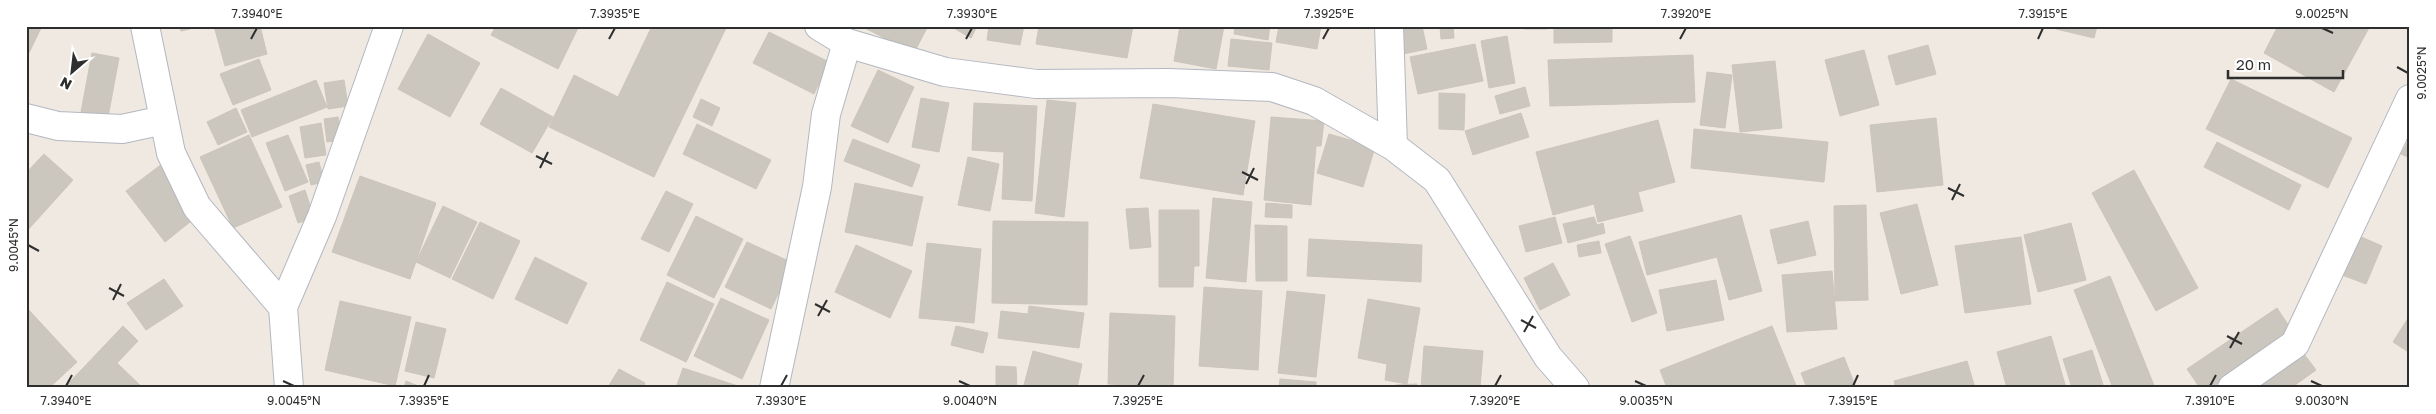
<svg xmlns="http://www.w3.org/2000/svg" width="2436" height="414" font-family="'Golos Text',sans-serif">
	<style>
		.building { fill: #cbc7bf; stroke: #cbc5ba }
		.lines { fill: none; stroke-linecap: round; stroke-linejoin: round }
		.street-casing { stroke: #b4b7c1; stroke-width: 30 }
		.street { stroke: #fff; stroke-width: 28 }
		.ticks { fill: none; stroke: #2e2e2e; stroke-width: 2 }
		.neatline { fill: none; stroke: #2e2e2e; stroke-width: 2 }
		.ticks-label { font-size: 12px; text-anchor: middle; fill: #2e2e2e }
	</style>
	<rect width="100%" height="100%" fill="#efe9e1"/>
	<path class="building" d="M26,26H42L26,59Z
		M180,26H202L181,31Z
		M214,26H260L267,54L225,66Z
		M496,26H579L558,69L491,35Z
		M652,26H727L654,177L549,127L574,75L618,97Z
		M861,26H928L914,53Z
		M950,26H977L971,38Z
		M989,26H1024L1020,45L987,40Z
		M1039,26H1133L1127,58L1036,44Z
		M1180,26H1224L1216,69L1174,61Z
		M1235,26H1270L1268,40L1234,34Z
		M1279,26H1321L1317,49L1276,42Z
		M1397,26H1422L1427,49L1403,54Z
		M1440,26H1453L1454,38L1441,39Z
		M1524,26H1547V29H1524Z
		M1554,26H1612V42L1554,43Z
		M2057,26H2097L2094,38L2056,29Z
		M2278,26H2370L2334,92L2264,53Z
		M769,32L829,62L814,94L753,63Z
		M428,34L480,63L450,117L398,89Z
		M1507,36L1515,83L1489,88L1481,41Z
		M1231,39L1272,43L1269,70L1228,66Z
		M1475,44L1483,81L1418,94L1410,57Z
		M1928,45L1936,74L1896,85L1888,56Z
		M1864,50L1879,105L1840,116L1825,60Z
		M92,53L119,58L108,117L81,112Z
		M1693,55L1695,102L1550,106L1548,60Z
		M259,59L271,90L233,105L220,74Z
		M1775,61L1782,128L1740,132L1732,65Z
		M878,70L914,87L888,143L851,126Z
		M1707,72L1732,75L1725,128L1700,125Z
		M2231,79L2352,138L2328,188L2206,129Z
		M316,80L327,107L252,137L241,110Z
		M344,80L348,106L328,109L324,83Z
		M1525,87L1530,106L1500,114L1495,96Z
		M501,88L553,117L532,153L480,124Z
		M1439,93L1465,94L1464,130L1439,129Z
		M921,98L949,103L939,152L912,147Z
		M701,99L720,108L712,126L693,117Z
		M1047,100L1076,103L1064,217L1035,213Z
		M974,103L1037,106L1032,201L1002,199L1004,152L972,150Z
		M1153,104L1255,121L1243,195L1140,178Z
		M236,108L247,132L218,145L207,122Z
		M1521,113L1529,137L1473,155L1465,131Z
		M338,117L342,140L327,142L324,119Z
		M1271,117L1324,121L1321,146H1316L1311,205L1264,200Z
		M1936,118L1943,185L1877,192L1870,125Z
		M1658,120L1675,182L1638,192L1643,211L1598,222L1594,204L1553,215L1536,152Z
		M321,123L326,155L305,158L300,127Z
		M697,124L771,160L756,189L683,154Z
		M1694,129L1828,142L1824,182L1691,168Z
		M1329,134L1375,147L1363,187L1317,173Z
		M249,135L282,207L233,228L200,157Z
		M288,135L308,182L285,191L266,143Z
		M2410,138V158L2401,154Z
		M853,139L920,165L912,187L844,161Z
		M2217,142L2301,185L2289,210L2204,167Z
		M44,154L73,180L26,232V173Z
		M968,157L999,164L990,211L958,205Z
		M319,162L324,182L311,185L306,165Z
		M162,164L200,214L165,242L126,191Z
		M2134,170L2198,288L2156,311L2092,193Z
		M360,176L436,203L410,279L332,252Z
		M855,183L923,197L912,246L845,232Z
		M305,190L314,218L298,223L289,196Z
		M666,191L693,204L669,252L641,239Z
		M1213,198L1252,202L1246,282L1206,278Z
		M1266,203L1292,205V218L1265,217Z
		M1917,204L1938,285L1901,294L1880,213Z
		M1866,205L1868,300L1835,301L1834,206Z
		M443,206L477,222L450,278L416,262Z
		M1148,208L1151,247L1130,249L1126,209Z
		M1159,210H1199V266H1194L1193,287H1159Z
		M1741,215L1762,291L1729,300L1717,257L1647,275L1639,242Z
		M696,216L743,239L714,298L667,275Z
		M1555,217L1562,243L1526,252L1519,226Z
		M1594,217L1597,225L1603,223L1605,233L1568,243L1563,224Z
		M993,221L1088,222L1087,305L992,303Z
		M1808,221L1816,255L1778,264L1770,230Z
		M480,222L520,241L493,299L452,279Z
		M2071,223L2086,280L2038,292L2024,235Z
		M1255,225L1287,226V281H1256Z
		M1630,236L1657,313L1632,322L1605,244Z
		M2359,236L2382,246L2366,284L2342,275Z
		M2021,237L2031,304L1965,313L1955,246Z
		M1309,239L1422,245L1421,282L1307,276Z
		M1599,241L1601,253L1579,257L1577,245Z
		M747,242L793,263L771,309L725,287Z
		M927,243L981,249L974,323L919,318Z
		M856,245L912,271L890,318L835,292Z
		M535,257L587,283L567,324L515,299Z
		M1553,263L1570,295L1540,310L1524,278Z
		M1832,271L1837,329L1787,332L1782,275Z
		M2110,276L2155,388H2113L2074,290Z
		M164,279L183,306L146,330L127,303Z
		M1716,280L1724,320L1667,331L1659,290Z
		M667,282L714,304L686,362L640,340Z
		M1204,287L1262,291L1258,370L1199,366Z
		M1287,291L1325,295L1316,377L1278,373Z
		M721,298L769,320L742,379L694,356Z
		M1368,299L1420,308L1407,384L1385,380L1387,364L1358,358Z
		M340,301L411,317L395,386L325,370Z
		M1029,306L1084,313L1079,348L998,338L1001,311L1028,314Z
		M26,307L77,362L49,388L26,386Z
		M2277,308L2293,332L2211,388H2200L2187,369Z
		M1110,313L1175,316L1173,387L1108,384Z
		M2410,315V353L2393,342Z
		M416,322L446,329L434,378L405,371Z
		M123,326L138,341L117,363L143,388H64Z
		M956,326L988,333L983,353L951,345Z
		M1772,326L1797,388H1667L1660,370Z
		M2051,336L2066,388H2007L1997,352Z
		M1424,346L1483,351L1480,388H1421Z
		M2298,346L2316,370L2291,388H2241Z
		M2092,350L2104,388H2072L2063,359Z
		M1033,351L1082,364L1077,388H1034L1024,385Z
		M1844,357L1856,388H1807L1801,373Z
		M1967,361L1975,388H1896L1894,381Z
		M996,366L1016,367L1017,388H996Z
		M683,368L744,388H676Z
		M619,369L645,383L643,388L608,387Z
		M1280,379L1316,382V388H1279Z
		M406,381L423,388H404Z
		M1417,384V388H1396V385Z"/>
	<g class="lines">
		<g class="street-casing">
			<path id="street" d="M145,26L171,153L197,207L283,307
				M819,26L847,43L945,72L1036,84L1169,83L1272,87L1314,101L1393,146L1437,180L1548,357L1575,388
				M1389,26L1393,146
				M26,118L58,126L122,129L164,120
				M289,388L283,307L322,216L389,26
				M774,388L817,187L826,114L847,43
				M2232,388L2295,344L2410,99"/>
		</g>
		<use href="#street" class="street"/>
	</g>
	<path class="ticks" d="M2322,28L2333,33M251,39L257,28M609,39L615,28M966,39L972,28M1323,39L1329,28M1680,39L1686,28M2038,39L2043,28M2397,67L2408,73M536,156L552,164M540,168L548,152M1242,172L1258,180M1246,184L1254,168M1948,188L1964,196M1952,200L1960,184M28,245L39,251M109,288L124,296M113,300L121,284M815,304L830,312M818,316L827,300M1521,320L1536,328M1524,332L1533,316M2227,336L2242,344M2230,348L2239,332M283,381L294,386M959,381L970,386M1635,381L1646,386M2311,381L2322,386M66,386L72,375M424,386L429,375M781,386L787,375M1138,386L1144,375M1495,386L1501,375M1853,386L1858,375M2210,386L2216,375"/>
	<rect width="2436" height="414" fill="none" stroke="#ffffff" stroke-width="55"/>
	<g transform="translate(72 72) rotate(208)" stroke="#ffffff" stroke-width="4" paint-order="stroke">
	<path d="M0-4L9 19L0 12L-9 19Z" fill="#2e2e2e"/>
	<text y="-8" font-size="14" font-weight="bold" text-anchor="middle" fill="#2e2e2e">N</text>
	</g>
	<path d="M2228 70v8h115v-8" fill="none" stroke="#2e2e2e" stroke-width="2.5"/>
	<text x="2236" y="70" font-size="15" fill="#2e2e2e" stroke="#ffffff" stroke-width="4" paint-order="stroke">20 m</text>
	<rect x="28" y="28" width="2380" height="358" class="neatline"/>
	<g class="ticks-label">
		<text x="257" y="18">7.3940°E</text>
		<text x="615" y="18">7.3935°E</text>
		<text x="972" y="18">7.3930°E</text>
		<text x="1329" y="18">7.3925°E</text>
		<text x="1686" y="18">7.3920°E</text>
		<text x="2043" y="18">7.3915°E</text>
		<text x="2322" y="18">9.0025°N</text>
		<text transform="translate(2422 73) rotate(-90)" y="4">9.0025°N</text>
		<text transform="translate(14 245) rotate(-90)" y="4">9.0045°N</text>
		<text x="66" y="405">7.3940°E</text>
		<text x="294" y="405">9.0045°N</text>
		<text x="424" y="405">7.3935°E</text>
		<text x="781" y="405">7.3930°E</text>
		<text x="970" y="405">9.0040°N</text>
		<text x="1138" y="405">7.3925°E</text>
		<text x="1495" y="405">7.3920°E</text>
		<text x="1646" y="405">9.0035°N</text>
		<text x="1853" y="405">7.3915°E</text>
		<text x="2210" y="405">7.3910°E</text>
		<text x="2322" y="405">9.0030°N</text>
	</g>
</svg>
